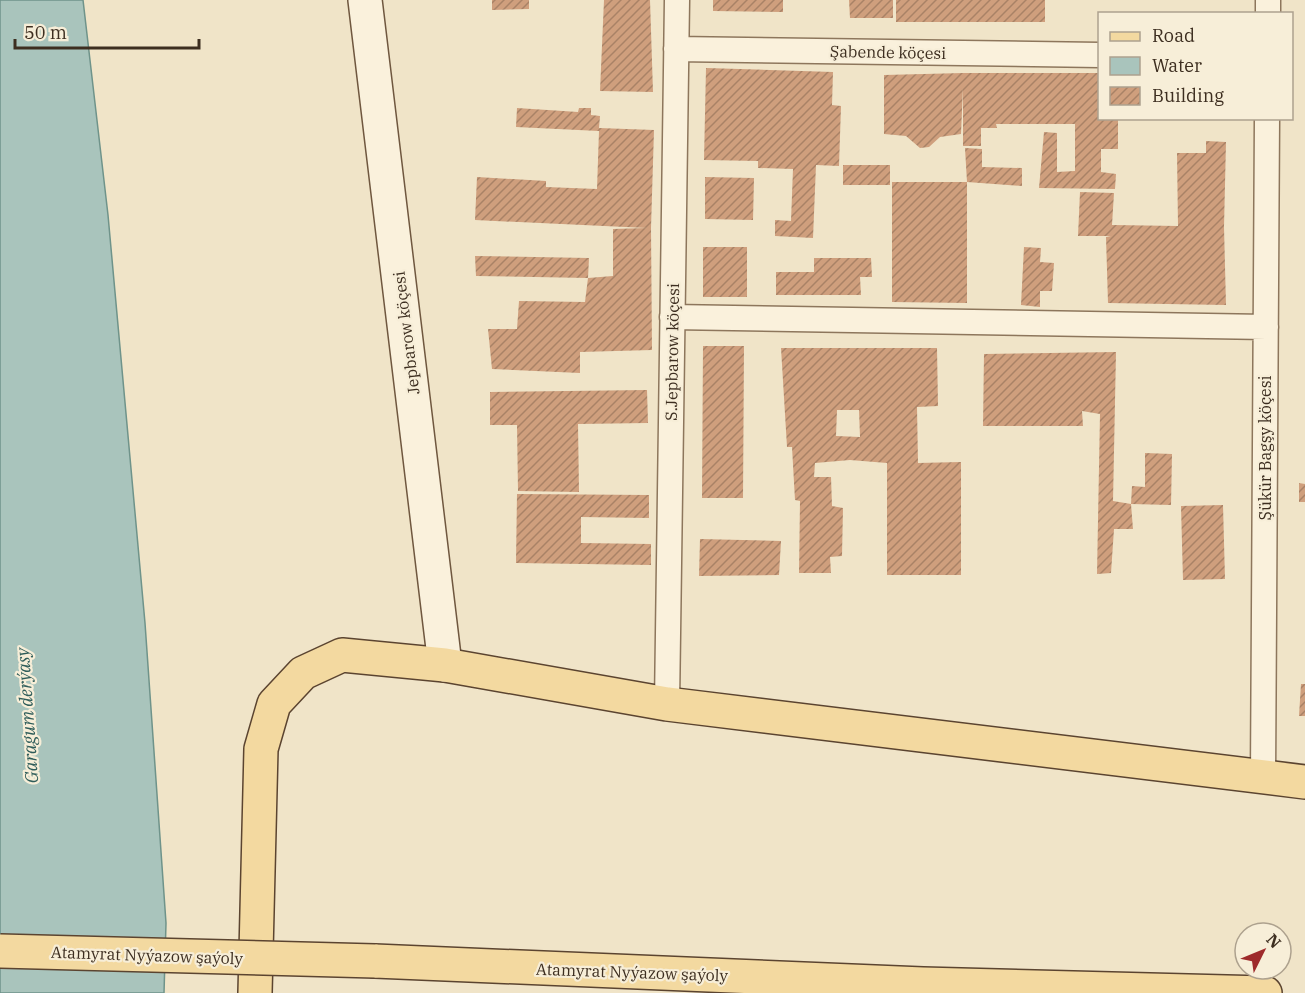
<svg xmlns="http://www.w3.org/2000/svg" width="1305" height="993" font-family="'IBM Plex Serif',serif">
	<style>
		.water { fill: #a9c4bc; stroke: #6f938a; stroke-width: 1.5 }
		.building { fill: url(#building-hatch); fill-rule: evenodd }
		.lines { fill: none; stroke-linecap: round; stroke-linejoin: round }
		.street-casing { stroke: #8d765c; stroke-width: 27 }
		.secondary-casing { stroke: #6f573f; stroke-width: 36 }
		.primary-casing { stroke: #5b4430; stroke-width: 36 }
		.street { stroke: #faf1dc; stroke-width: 24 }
		.secondary { stroke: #faf1dc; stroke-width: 33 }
		.primary { stroke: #f3d9a0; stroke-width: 33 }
		.primary-bridge-casing { stroke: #5b4430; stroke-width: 36; stroke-linecap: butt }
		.primary-bridge { stroke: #f3d9a0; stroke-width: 33 }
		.labels { text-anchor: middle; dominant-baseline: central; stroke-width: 4.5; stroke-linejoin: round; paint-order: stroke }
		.street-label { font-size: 16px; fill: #3d2e20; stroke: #f7eed8 }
		.water-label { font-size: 18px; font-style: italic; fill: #2f5d5a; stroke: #f7eed8 }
	</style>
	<defs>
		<pattern id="building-hatch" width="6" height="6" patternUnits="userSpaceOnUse" patternTransform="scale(1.5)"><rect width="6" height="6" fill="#cf9f7d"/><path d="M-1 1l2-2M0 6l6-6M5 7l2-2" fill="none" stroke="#a98266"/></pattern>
	</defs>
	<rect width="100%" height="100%" fill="#f0e4c8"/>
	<path class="water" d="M0,0H83L108,215L145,623L166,923L164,993H0Z"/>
	<path class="building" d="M492,0H529V9L492,10Z
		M604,0H650L653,92L600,91Z
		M713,0H783V12L713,11Z
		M849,0H893V18H850Z
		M896,0H1045V22H896Z
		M706,68L833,72L832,105L841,106L839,166L816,165L813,238L775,236V220L791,221L793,169L758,168V161L704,160Z
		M963,73H1100V118H1118V149H1101V172L1116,174L1115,189L1039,188L1044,132L1057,133V172L1075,171V124H996L997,128H981V146H963V88L961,134L940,137L929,147L920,148L906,136L884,134V75Z
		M517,108L578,112L579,108H591V115L600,116L599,128L654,130L651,228L652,350L580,352V373L492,369L488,329H517L519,301L585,302L588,278L613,276V229L647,228L475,220L477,177L546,181V187L597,189L599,131L516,127Z
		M1206,141L1226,142L1224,227L1226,305L1108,303L1106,237L1111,236H1078L1080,192L1114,193L1112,225L1178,226L1177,153H1206Z
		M965,148L982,149V167L1022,168V186L967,182Z
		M843,165H890V185H843Z
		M705,177L754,178L753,220L705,219Z
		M892,182H967V303L892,302Z
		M703,247H747V297H703Z
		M1024,247L1041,248L1040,262L1054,263L1052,291H1040V307L1021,305Z
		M475,256L589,258L588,278L476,276Z
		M814,258H871L872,277H860L861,295H776V272H814Z
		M703,346H744L743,498H702Z
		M781,348H937L938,406L917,407L918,463L961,462V575H887V463L850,460L815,463L814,477H831L832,506L843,508L842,556L830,557L831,573H799L800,501L795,500L792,447H787ZM837,410H859L860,437L836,436Z
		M1116,352L1113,501L1131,504L1133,529H1114L1111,573L1097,574L1100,414L1082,411L1083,426H983L984,354Z
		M647,390L648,423L578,424L579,492L518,491L517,425H490V392Z
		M1145,453L1172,454L1171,505L1131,504L1132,486L1145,487Z
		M1299,483L1305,484V502H1299Z
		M517,494L649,495V518L581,517V543L651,544V565L516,563Z
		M1223,505L1225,579L1183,580L1181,506Z
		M700,539L781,541L779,575L699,576Z
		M1301,684H1305V716H1299Z"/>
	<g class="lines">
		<g class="street-casing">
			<path id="street" d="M1268,14V0
				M676,49L1100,55
				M672,317L1266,327
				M667,704L677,0
				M1263,777L1267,118"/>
		</g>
		<g class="secondary-casing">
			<path id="secondary" d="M365,0L445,665"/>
		</g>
		<g class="primary-casing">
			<path id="primary" d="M375,961L923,984L1265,993
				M255,993L261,749L274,704L303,673L342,655L445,665L667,704L1305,782"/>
		</g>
		<use href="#street" class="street"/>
		<use href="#secondary" class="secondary"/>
		<use href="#primary" class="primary"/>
		<g class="primary-bridge-casing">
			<path id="primary-bridge" d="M0,951L375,961"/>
		</g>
		<use href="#primary-bridge" class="primary-bridge"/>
	</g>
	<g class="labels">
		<g class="street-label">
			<text transform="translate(888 52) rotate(1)">Şabende köçesi</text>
			<text transform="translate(406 333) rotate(-97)">Jepbarow köçesi</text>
			<text transform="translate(672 352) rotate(-89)">S.Jepbarow köçesi</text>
			<text transform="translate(1265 448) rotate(-90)">Şükür Bagşy köçesi</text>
			<text transform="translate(147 955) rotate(2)">Atamyrat Nyýazow şaýoly</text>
			<text transform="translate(632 972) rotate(2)">Atamyrat Nyýazow şaýoly</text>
		</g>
		<g class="water-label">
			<text transform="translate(27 716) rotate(-94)">Garagum derýasy</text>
		</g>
	</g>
	<rect x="1098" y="12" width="195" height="108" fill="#f7eed8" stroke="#ada18e" stroke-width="1.5"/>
	<rect x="1110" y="32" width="30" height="9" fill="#f3d9a0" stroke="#ada18e" stroke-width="1.5"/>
	<text x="1152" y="42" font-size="18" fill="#3d2e20">Road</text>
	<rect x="1110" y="57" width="30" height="18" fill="#a9c4bc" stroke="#ada18e" stroke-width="1.5"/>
	<text x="1152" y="72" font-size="18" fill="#3d2e20">Water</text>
	<rect x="1110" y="87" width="30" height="18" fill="url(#building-hatch)" stroke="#ada18e" stroke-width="1.5"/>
	<text x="1152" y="102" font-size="18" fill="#3d2e20">Building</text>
	<g transform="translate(1263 951) rotate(47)"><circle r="28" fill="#f7eed8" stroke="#ada18e" stroke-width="1.5"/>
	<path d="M0-4.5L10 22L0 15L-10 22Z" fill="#9e2a2b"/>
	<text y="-9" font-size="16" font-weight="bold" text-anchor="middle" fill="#3d2e20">N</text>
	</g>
	<path d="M15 39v9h184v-9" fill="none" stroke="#3d2e20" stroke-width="3"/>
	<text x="24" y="39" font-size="18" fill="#3d2e20" stroke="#f7eed8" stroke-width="4.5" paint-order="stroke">50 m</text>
</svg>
